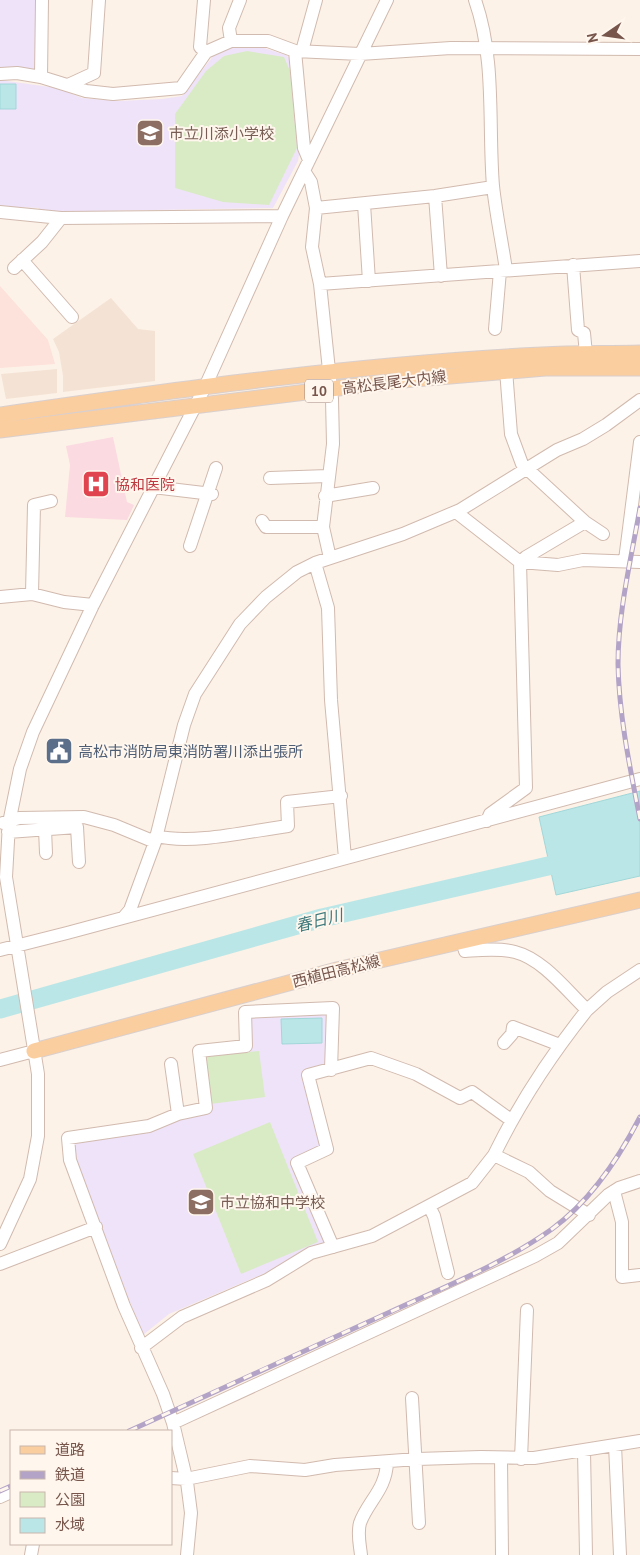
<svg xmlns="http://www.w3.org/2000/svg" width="640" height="1555" font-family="'PT Sans','Noto Sans JP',sans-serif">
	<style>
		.residential { fill: #f4e3d5 }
		.commercial { fill: #fde1db }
		.education { fill: #efe3f9 }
		.medical { fill: #fbdae2 }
		.green { fill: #d9ebc5 }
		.water { fill: #bbe6e7; stroke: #a1d7d9 }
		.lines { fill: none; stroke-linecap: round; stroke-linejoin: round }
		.river { stroke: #bbe6e7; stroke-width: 19 }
		.minor-casing { stroke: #d1baaf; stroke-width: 14 }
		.major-casing { stroke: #d9cfcd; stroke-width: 17 }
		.minor { stroke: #fff; stroke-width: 12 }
		.major { stroke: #fbce9f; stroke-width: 15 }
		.rail-casing { stroke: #b3a4c7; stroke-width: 5 }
		.rail { stroke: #fff6ed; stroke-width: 3; stroke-dasharray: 9; stroke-linecap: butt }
		.labels { text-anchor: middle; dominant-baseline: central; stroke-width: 4; stroke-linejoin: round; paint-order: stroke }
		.shield { fill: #fff6ed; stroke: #a0857c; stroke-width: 1 }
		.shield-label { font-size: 14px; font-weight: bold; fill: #77554b }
		.education-label { font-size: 15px; fill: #785e54; stroke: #fff6ed; text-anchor: start }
		.street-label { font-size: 15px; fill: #77554b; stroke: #fff6ed }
		.health-label { font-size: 15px; fill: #be3a42; stroke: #fff6ed; text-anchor: start }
		.service-label { font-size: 15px; fill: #4e5e75; stroke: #fff6ed; text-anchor: start }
		.water-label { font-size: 16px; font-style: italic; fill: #3e797c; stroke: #fff6ed }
	</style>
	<rect width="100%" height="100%" fill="#fdf2e7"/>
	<path class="residential" d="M111,298L138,329L155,331V381L63,392V376L59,352L53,339Z
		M57,369V393L6,399L1,374Z"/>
	<path class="commercial" d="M0,286L48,340L55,364L0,368Z"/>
	<path class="education" d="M0,0H39L37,74L0,71Z
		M240,47L264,48L286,55L293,61L300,149L298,161L273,208L39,212V208L17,207L15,211L0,209V80L57,88L82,98L118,101L162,99L182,96L214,55L223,49Z
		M329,1011L328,1067L304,1072L323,1148L294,1161L330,1243L270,1271L169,1314L143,1335L73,1157L70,1141L208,1109L200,1054L248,1050L247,1013Z"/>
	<path class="medical" d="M113,437L127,502L134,505L127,520L65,517L70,465L66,446Z"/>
	<path class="green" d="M247,51L284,57L290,71L297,148L269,205L223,202L175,188V114L206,71L224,56Z
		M259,1051L265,1097L210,1104L205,1057Z
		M270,1122L318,1242L241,1274L193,1154Z"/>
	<path class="water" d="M0,84H16V109H0Z
		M640,791V876L556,895L539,817Z
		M322,1018V1043L282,1044L281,1019Z"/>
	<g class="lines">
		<path class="river" d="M0,1009L322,918L574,860"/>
		<g class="minor-casing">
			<path id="minor" d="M204,0L200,47L206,52
				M475,0C496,60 488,124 493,186C496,214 502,242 506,270
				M231,41L229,28L240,0
				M295,51L304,148L309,160
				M302,51L316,0
				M0,74L17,73L41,77L86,91L113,94L181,88L206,52L231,41H268L295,51L360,54L451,48L640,49
				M41,77L42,0
				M68,85L94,73L99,0
				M304,171L311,182L316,208L312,247L320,284L332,399L333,444L323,527L330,558
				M435,196L441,276
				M364,204L369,281
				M316,208L435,196L493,187
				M0,212L61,218L282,216
				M22,260L72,317
				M573,265L578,330L584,333L586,354
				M14,268L42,242L61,218
				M320,284L640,261
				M495,329L500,271
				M506,370L511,434L522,464L585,522L603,534
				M270,478L328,476
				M153,487L212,494
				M325,496L373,488
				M456,512L520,562L558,565L583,560L640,562
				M262,521L266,527H323
				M190,546L216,468
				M625,560L640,442
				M315,563L328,608L331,700L345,858
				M32,594L34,505L51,501
				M0,597L32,594L64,602L93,605
				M487,821L490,814L526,788L520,562L526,557L585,522
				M3,823L19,818L84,817L114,825L155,842
				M45,829L46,853
				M8,832L77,827L79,862
				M156,836C193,845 250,831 288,826L287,802L341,796
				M124,917L130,910L155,842L184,725L195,694L240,624L266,597L297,572L315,563L403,534L460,510L557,450L583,439L606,425L640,400
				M462,941L465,951C481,950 499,948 515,952C543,959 567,991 587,1010L607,992L640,970
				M0,950L67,933L640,779
				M504,1043L512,1034L513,1027L560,1045
				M0,1060L34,1051
				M171,1064L178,1114
				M494,1155C519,1104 551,1055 587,1010
				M614,1191L622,1222V1277L640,1275
				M429,1206L434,1216L448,1273
				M0,1244L30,1179L38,1136V1074L6,877L9,823L20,769L33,732L93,605L205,387L282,216L387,0
				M333,1247L297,1163L327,1149L308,1075L371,1058L416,1074L460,1098L472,1092L511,1120
				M0,1264L96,1227
				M141,1348L182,1317L267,1280L311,1253L372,1236L472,1183L494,1155L529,1172L550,1191L589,1215
				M412,1398L419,1523
				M173,1423L163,1394L124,1306L70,1160L68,1138L149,1126L178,1114L206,1108L199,1051L246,1046L245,1012L333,1008L331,1070
				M615,1445L620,1555
				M584,1451L586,1555
				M501,1459L502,1555
				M521,1459L527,1310
				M171,1478L186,1479L250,1466L305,1470L335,1465L417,1459L481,1457L534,1458L640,1441
				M0,1497L11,1492
				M31,1555L33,1544
				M187,1555L191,1513L187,1482L173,1423L535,1256L558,1243L608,1195L619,1188L640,1181
				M361,1555C360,1545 357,1534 360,1523C368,1501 386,1490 387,1462"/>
		</g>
		<g class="major-casing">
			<path id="major" d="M0,415C180,389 360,364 542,355C574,353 607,354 640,353
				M0,430L403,380L545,368H640
				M34,1051L337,970L640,900"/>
		</g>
		<use href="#minor" class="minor"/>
		<use href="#major" class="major"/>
		<g class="rail-casing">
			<path id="rail" d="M640,508C631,559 618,612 618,664C619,716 630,768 640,819
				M129,1431C216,1391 303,1351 390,1312C444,1287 503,1264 552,1229C589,1202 619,1158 640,1117
				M0,1491L11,1486"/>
		</g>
		<use href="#rail" class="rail"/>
	</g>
	<defs>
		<g id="school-square" transform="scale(1.4375)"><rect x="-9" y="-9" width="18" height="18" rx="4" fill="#8d6e63" stroke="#fff6ed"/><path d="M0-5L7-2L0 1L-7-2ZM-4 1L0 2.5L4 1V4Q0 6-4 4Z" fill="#fff"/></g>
		<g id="hospital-square" transform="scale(1.4375)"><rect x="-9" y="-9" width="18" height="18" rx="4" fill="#e0444e" stroke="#fff6ed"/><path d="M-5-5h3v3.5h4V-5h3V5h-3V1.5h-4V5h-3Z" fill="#fff"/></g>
		<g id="civic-square" transform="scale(1.4375)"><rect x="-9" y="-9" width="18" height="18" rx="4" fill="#5c6f8a" stroke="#fff6ed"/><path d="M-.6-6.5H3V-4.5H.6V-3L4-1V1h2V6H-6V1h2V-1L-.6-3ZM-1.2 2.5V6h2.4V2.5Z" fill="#fff"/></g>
	</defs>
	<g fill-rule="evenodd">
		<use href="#school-square" x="150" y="133"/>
		<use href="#hospital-square" x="96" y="484"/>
		<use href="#civic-square" x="59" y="751"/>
		<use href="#school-square" x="201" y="1202"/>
	</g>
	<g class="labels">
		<rect class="shield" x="305" y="379.5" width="28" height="23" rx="4"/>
		<g class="shield-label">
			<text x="319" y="391">10</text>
		</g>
		<g class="education-label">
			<text x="169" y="133">市立川添小学校</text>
			<text x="220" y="1202">市立協和中学校</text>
		</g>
		<g class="street-label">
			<text transform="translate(394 382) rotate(-7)">高松長尾大内線</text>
			<text transform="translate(336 971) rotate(-14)">西植田高松線</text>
		</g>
		<g class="health-label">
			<text x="115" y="484">協和医院</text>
		</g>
		<g class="service-label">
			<text x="78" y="751">高松市消防局東消防署川添出張所</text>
		</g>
		<g class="water-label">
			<text transform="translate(319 920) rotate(-14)">春日川</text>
		</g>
	</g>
	<rect x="10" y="1430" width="162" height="115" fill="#fff6ed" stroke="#c9b6ac"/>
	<rect x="20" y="1446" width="25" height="8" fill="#fbce9f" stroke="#c9b6ac"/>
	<text x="55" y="1455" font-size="15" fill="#77554b">道路</text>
	<rect x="20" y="1471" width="25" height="8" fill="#b3a4c7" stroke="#c9b6ac"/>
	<text x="55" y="1480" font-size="15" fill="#77554b">鉄道</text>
	<rect x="20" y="1492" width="25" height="15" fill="#d9ebc5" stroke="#c9b6ac"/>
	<text x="55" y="1505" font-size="15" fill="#77554b">公園</text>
	<rect x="20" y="1518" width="25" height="15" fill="#bbe6e7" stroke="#c9b6ac"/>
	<text x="55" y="1530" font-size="15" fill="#77554b">水域</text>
	<g transform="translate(605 35) rotate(257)" stroke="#fff6ed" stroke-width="4" paint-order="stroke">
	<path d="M0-4L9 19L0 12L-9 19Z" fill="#77554b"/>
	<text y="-8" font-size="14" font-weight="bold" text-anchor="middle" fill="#77554b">N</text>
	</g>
</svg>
